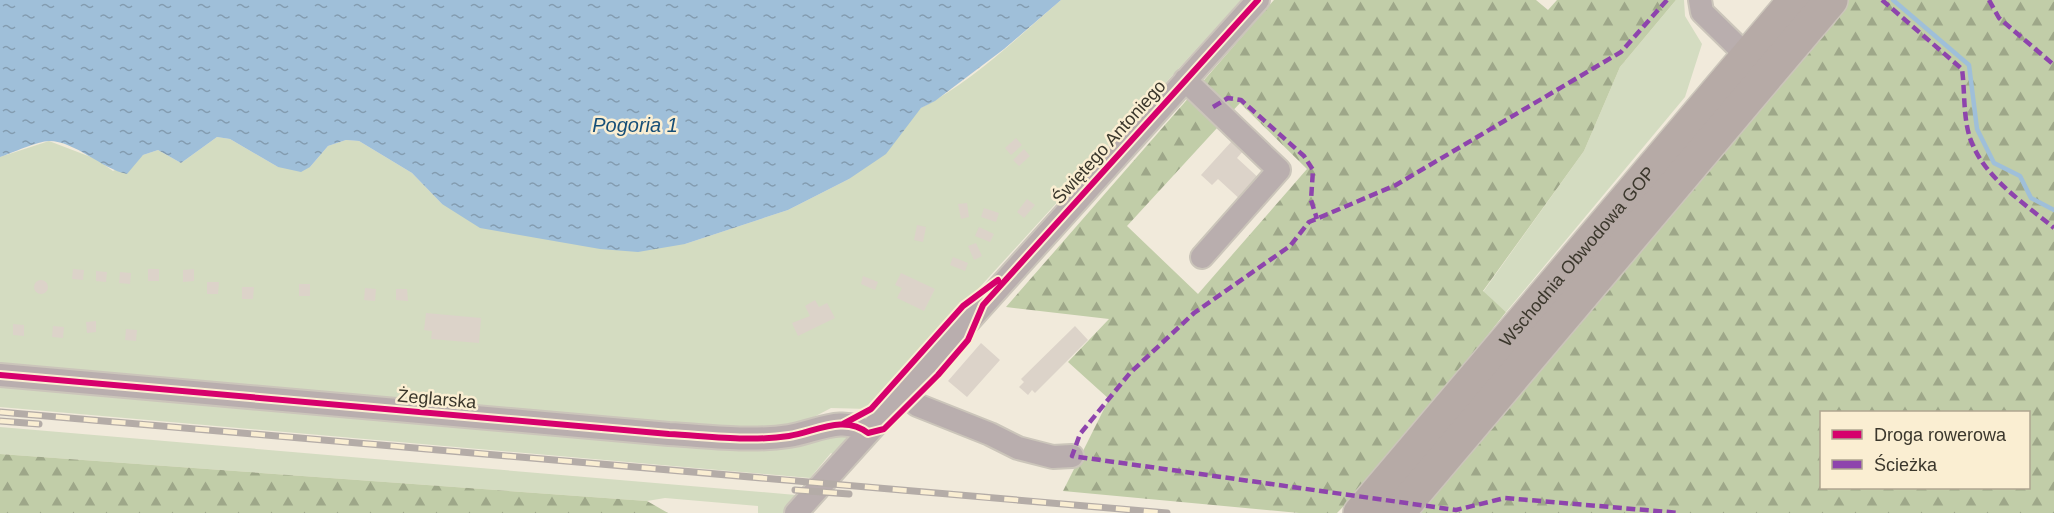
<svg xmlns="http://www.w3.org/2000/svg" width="2054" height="513" font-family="Arial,sans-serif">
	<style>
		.green { fill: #d4dcc1 }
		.forest { fill: url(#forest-firs); fill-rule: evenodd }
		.water { fill: url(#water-ripples) }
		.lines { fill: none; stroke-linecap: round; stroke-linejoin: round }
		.stream { stroke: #9fbfd9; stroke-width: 4.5 }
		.building { fill: #dcd3c9 }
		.minor-casing { stroke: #cbc5ba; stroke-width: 26 }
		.highway-casing { stroke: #cbc5ba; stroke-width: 36 }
		.minor { stroke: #b9aeae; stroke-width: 22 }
		.highway { stroke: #b6aaa6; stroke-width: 33 }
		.rail-casing { stroke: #b4aca7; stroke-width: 7 }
		.rail { stroke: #faeed2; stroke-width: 4.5; stroke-dasharray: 14; stroke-linecap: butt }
		.quiet { stroke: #8e44ad; stroke-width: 4.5; stroke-dasharray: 9 4.5; stroke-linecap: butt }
		.cycleway-casing { stroke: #faeed2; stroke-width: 10 }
		.cycleway { stroke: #d6006c; stroke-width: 6 }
		.labels { text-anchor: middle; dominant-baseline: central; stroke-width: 5; stroke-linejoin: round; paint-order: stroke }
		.street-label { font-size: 18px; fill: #3b372c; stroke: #faeed2 }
		.water-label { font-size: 20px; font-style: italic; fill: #174f78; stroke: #faeed2 }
	</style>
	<defs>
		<pattern id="forest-firs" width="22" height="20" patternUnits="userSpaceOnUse" patternTransform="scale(1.5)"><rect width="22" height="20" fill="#c1cda8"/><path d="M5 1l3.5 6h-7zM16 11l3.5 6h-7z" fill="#9ea789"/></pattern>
		<pattern id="water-ripples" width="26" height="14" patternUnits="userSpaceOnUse" patternTransform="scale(1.5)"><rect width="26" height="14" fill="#9fbfd9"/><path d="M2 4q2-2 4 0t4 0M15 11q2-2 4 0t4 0" fill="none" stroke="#839cb0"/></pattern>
	</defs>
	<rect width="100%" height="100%" fill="#f1eadb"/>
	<path class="green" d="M1061,0H1241L869,409L831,408L793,428L722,429L0,364V157L49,141L96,159L113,171L143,155L158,150L181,163L217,137L230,139L278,167H310L328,146L346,140L359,141L412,173L442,204L685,244L788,210L849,179L921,108C972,82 1017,38 1061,0Z
		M1676,0H1684L1685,16L1702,44L1685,97L1506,312L1483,292L1584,151L1620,67Z
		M0,382L623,438L837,432L846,435L848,442L836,457L831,453L810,478L0,407Z
		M0,427L796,495L784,509L787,513H758V506L665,498L647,501L0,454Z"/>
	<path class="forest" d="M1274,0H1536L1548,10L1557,0H1676L1620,67L1584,151L1483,291L1506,312L1388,461L1337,513H1299L1063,491L1109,399L1068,362L1109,319L1006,307ZM1240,103L1307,169L1198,294L1127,226Z
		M1848,0H2054V513H1417ZM1822,412H2028V488H1822Z
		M0,454L647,501L668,513H0Z"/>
	<path class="water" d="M0,0H1061L1004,49L935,101L921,108L886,154L849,179L788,210L685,244L638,252L600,249L480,228L442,204L412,173L359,141L346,140L328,146L310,167L301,172L278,167L230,139L217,137L181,163L158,150L143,155L127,174C102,169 75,141 49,141C38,141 12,153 0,157Z"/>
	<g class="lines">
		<path class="stream" d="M1893,0L1969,65L1977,129L1994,163L2020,176L2031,198L2054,210"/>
	</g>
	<path class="building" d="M1016,138L1022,145L1011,155L1005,148Z
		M1232,141L1243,151L1237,158L1262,181L1243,202L1218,179L1212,185L1201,175Z
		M1024,149L1030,156L1019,166L1013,160Z
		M1027,199L1035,205L1024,218L1017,212Z
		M967,203L969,217L961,219L958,204Z
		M984,208L999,213L996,222L981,217Z
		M917,225L926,227L923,242L914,240Z
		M979,227L994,234L990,242L975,236Z
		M976,243L982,256L974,260L968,246Z
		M953,257L968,263L965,271L950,265Z
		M73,269L84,270L83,280L72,279Z
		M148,269H159V281H148Z
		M194,269V281L183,282V270Z
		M96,271L107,272L106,282L96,281Z
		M120,272L131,273L130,284L119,283Z
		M901,273L935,289L924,311L897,298L902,288L895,285Z
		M863,276L878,282L875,290L861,284Z
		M34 287a7 7 0 1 1 14 0a7 7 0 1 1-14 0Z
		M207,282H219L218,294H207Z
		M299,284H310V296H299Z
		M242,287H254L253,299H242Z
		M365,288L376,289L375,301L364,300Z
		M396,289H407L408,301L396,300Z
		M815,300L819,307L827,303L835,318L798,336L792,323L810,316L805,306Z
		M426,313L481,318L479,343L431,339L432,331L424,330Z
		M96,321V332L87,333L86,322Z
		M13,324L24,325V336L13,335Z
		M53,326L64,327L63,338L52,337Z
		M1075,326L1088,340L1035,393L1032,390L1028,395L1019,387L1024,382L1021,379Z
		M126,329L137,330L136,341L125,340Z
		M981,343L1000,360L967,397L948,381Z"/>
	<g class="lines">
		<g class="minor-casing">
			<path id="minor" d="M1700,0L1702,12L1747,56
				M1185,80L1279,170L1202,257
				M0,375L669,434C708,436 750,442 789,436C815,432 844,414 868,433
				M903,393L917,405L990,434L1018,448L1053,457L1072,456
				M796,513L1258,0"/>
		</g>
		<g class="highway-casing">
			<g id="highway">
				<path id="s1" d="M1360,513L1795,0"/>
				<path d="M1398,513L1831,0"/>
			</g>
		</g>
		<use href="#minor" class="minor"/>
		<use href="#highway" class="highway"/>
		<g class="rail-casing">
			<path id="rail" d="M0,412L1167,513
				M0,421L39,424
				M795,490L849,494"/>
		</g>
		<use href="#rail" class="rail"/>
		<path class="quiet" d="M1667,0L1621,52L1396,185L1309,222L1290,246L1194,313L1130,373L1080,434L1072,456L1456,510L1505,498L1680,513
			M1882,0L1962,69C1965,91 1963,117 1970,138C1983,177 2024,203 2054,228
			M1989,0L1999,18L2054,65
			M1213,107L1228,98L1241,100L1304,156L1313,170L1311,200L1317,219"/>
		<g class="cycleway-casing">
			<path id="cycleway" d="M0,375L669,434C708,436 750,442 789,436C815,432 844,414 868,433L884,429L938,375L968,340L983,305L1258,0
				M843,424L871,409L963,306L998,280"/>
		</g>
		<use href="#cycleway" class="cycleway"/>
	</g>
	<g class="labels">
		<g class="street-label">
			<text transform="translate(1109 142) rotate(-48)">Świętego Antoniego</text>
			<text stroke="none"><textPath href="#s1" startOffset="336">Wschodnia Obwodowa GOP</textPath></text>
			<text transform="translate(437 399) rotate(5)">Żeglarska</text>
		</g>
		<g class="water-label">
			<text x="635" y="125">Pogoria 1</text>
		</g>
	</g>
	<rect x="1820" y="411" width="210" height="78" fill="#faeed2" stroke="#aea590" stroke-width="1.5"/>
	<rect x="1832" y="430" width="30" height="9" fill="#d6006c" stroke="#aea590" stroke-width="1.5"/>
	<text x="1874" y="441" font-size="18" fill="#3b372c">Droga rowerowa</text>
	<rect x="1832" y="460" width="30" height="9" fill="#8e44ad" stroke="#aea590" stroke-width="1.5"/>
	<text x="1874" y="471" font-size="18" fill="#3b372c">Ścieżka</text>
</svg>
